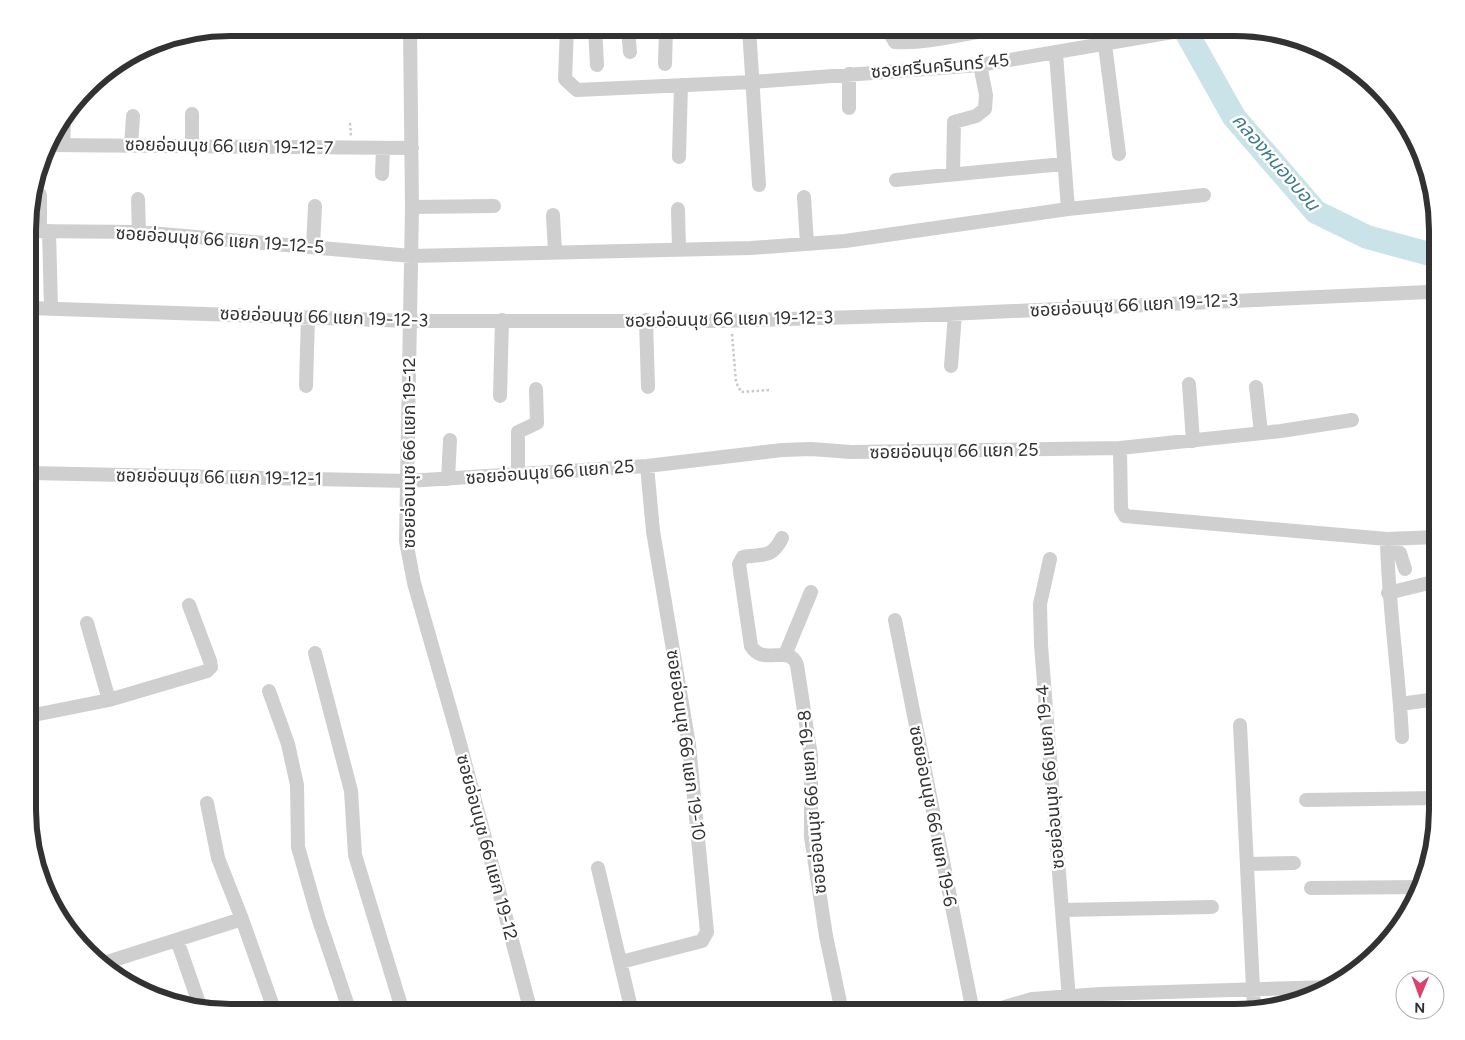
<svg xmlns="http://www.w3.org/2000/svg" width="1465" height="1040" font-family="Figtree,'Noto Sans Thai',sans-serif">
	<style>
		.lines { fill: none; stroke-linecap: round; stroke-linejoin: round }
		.river { stroke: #cae3e8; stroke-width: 24 }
		.path { stroke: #c9c9c9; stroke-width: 2.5; stroke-dasharray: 2.5 2.5; stroke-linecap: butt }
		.minor { stroke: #cfcfcf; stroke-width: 14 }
		.labels { text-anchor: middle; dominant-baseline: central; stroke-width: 5; stroke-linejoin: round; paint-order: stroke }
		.street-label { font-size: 18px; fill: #323232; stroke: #fff }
		.water-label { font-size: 19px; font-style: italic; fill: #407d8c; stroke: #fff }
		.rim { fill: none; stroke: #323232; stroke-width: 6 }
	</style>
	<rect width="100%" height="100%" fill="#fff"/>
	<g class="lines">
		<path class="river" d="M1184,28L1234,117L1316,212L1367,237L1437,256"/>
		<path class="path" d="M350,123L351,136
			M732,334L736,382L741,392L769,390"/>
		<path class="minor" d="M410,28L412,207L406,541L414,583L459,740L531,1012
			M567,28L565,79L577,90L752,82L980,65L1196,28
			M595,28L597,65
			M628,28L630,52
			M749,28L759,185
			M887,28L895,42C931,44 968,32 1004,28
			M1105,45L1119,154
			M1056,54L1068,209
			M665,64L666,28
			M849,74V108
			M192,114V146
			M47,145L412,148
			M63,145L64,120
			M131,146L133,116
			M679,157L681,85
			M382,174L383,148
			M953,174L954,122L976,116L985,109L986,95L980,65
			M896,180L1063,164
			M40,195V231
			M804,197L807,244
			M138,199L139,232
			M412,207L494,206
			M678,209L679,249
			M553,215L555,252
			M29,231L139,232L411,256L751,248L845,241L1068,209L1204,195
			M49,231L51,308
			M313,247L315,206
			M29,308L410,321H721L927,315L1428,292
			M646,320L648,387
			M951,366L955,314
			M1189,384L1193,441
			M306,386L308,317
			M1256,387L1261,433
			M500,396L502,320
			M1120,448L1281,431L1352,420
			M29,473L408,481L647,466L782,450L811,449L851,452L1120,448L1121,509L1125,516L1387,539L1437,537
			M518,474V432L537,423L536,389
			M448,479L450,440
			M782,538C772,558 764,554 743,557L739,564L751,646C763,667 789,643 797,665L811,756V837L826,936L842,1012
			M1387,539C1388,606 1399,671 1402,737
			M1387,546L1400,553L1405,569
			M1050,559L1040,604L1041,645L1070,1012
			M1388,593L1437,581
			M895,620L973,1012
			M87,623L109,700
			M315,653L351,791L355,855L403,1012
			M785,655L811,592
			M269,691L288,744L297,785L298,847L318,917L350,1012
			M1400,704L1437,699
			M29,716L109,700L207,671L211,667L210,661L189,605
			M1240,725L1254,1008
			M1306,800L1437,798
			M207,803L218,858L242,919
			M1247,864L1294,863
			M598,868L632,1012
			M1311,888L1422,887
			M1062,910L1212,907
			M177,940L201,1009
			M621,962L702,941L707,932L689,745L653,531L647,466
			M101,964L242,919L275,1012
			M988,1012L1032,999L1100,994L1331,987"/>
	</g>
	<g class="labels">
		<g class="street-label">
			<text transform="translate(940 66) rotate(-5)">ซอยศรีนครินทร์ 45</text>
			<text transform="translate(229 146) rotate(1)">ซอยอ่อนนุช 66 แยก 19-12-7</text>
			<text transform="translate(220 240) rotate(4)">ซอยอ่อนนุช 66 แยก 19-12-5</text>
			<text transform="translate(1134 305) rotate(-3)">ซอยอ่อนนุช 66 แยก 19-12-3</text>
			<text transform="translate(324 317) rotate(2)">ซอยอ่อนนุช 66 แยก 19-12-3</text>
			<text transform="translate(729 319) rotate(-1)">ซอยอ่อนนุช 66 แยก 19-12-3</text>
			<text transform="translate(954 451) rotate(-1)">ซอยอ่อนนุช 66 แยก 25</text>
			<text transform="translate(409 453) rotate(-90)">ซอยอ่อนนุช 66 แยก 19-12</text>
			<text transform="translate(550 472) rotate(-4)">ซอยอ่อนนุช 66 แยก 25</text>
			<text transform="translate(219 477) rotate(1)">ซอยอ่อนนุช 66 แยก 19-12-1</text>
			<text transform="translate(686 745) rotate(82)">ซอยอ่อนนุช 66 แยก 19-10</text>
			<text transform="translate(1050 777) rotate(-95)">ซอยอ่อนนุช 66 แยก 19-4</text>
			<text transform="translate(812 802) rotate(-95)">ซอยอ่อนนุช 66 แยก 19-8</text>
			<text transform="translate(933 816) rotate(79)">ซอยอ่อนนุช 66 แยก 19-6</text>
			<text transform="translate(487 847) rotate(75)">ซอยอ่อนนุช 66 แยก 19-12</text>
		</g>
		<g class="water-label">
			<text transform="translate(1276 162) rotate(49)">คลองหนองบอน</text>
		</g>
	</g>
	<path d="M0 0H1465V1040H0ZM230 36H1235A194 194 0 0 1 1429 230V810A194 194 0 0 1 1235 1004H230A194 194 0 0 1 36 810V230A194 194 0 0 1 230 36Z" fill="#fff" fill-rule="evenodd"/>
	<path class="rim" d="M230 36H1235A194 194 0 0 1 1429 230V810A194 194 0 0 1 1235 1004H230A194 194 0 0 1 36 810V230A194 194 0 0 1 230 36Z"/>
	<g transform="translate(1420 995) rotate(181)"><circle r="24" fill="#ffffff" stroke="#adadad"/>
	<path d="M0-4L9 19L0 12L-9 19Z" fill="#dc416c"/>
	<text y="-8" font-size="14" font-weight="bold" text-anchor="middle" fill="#323232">N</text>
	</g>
</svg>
